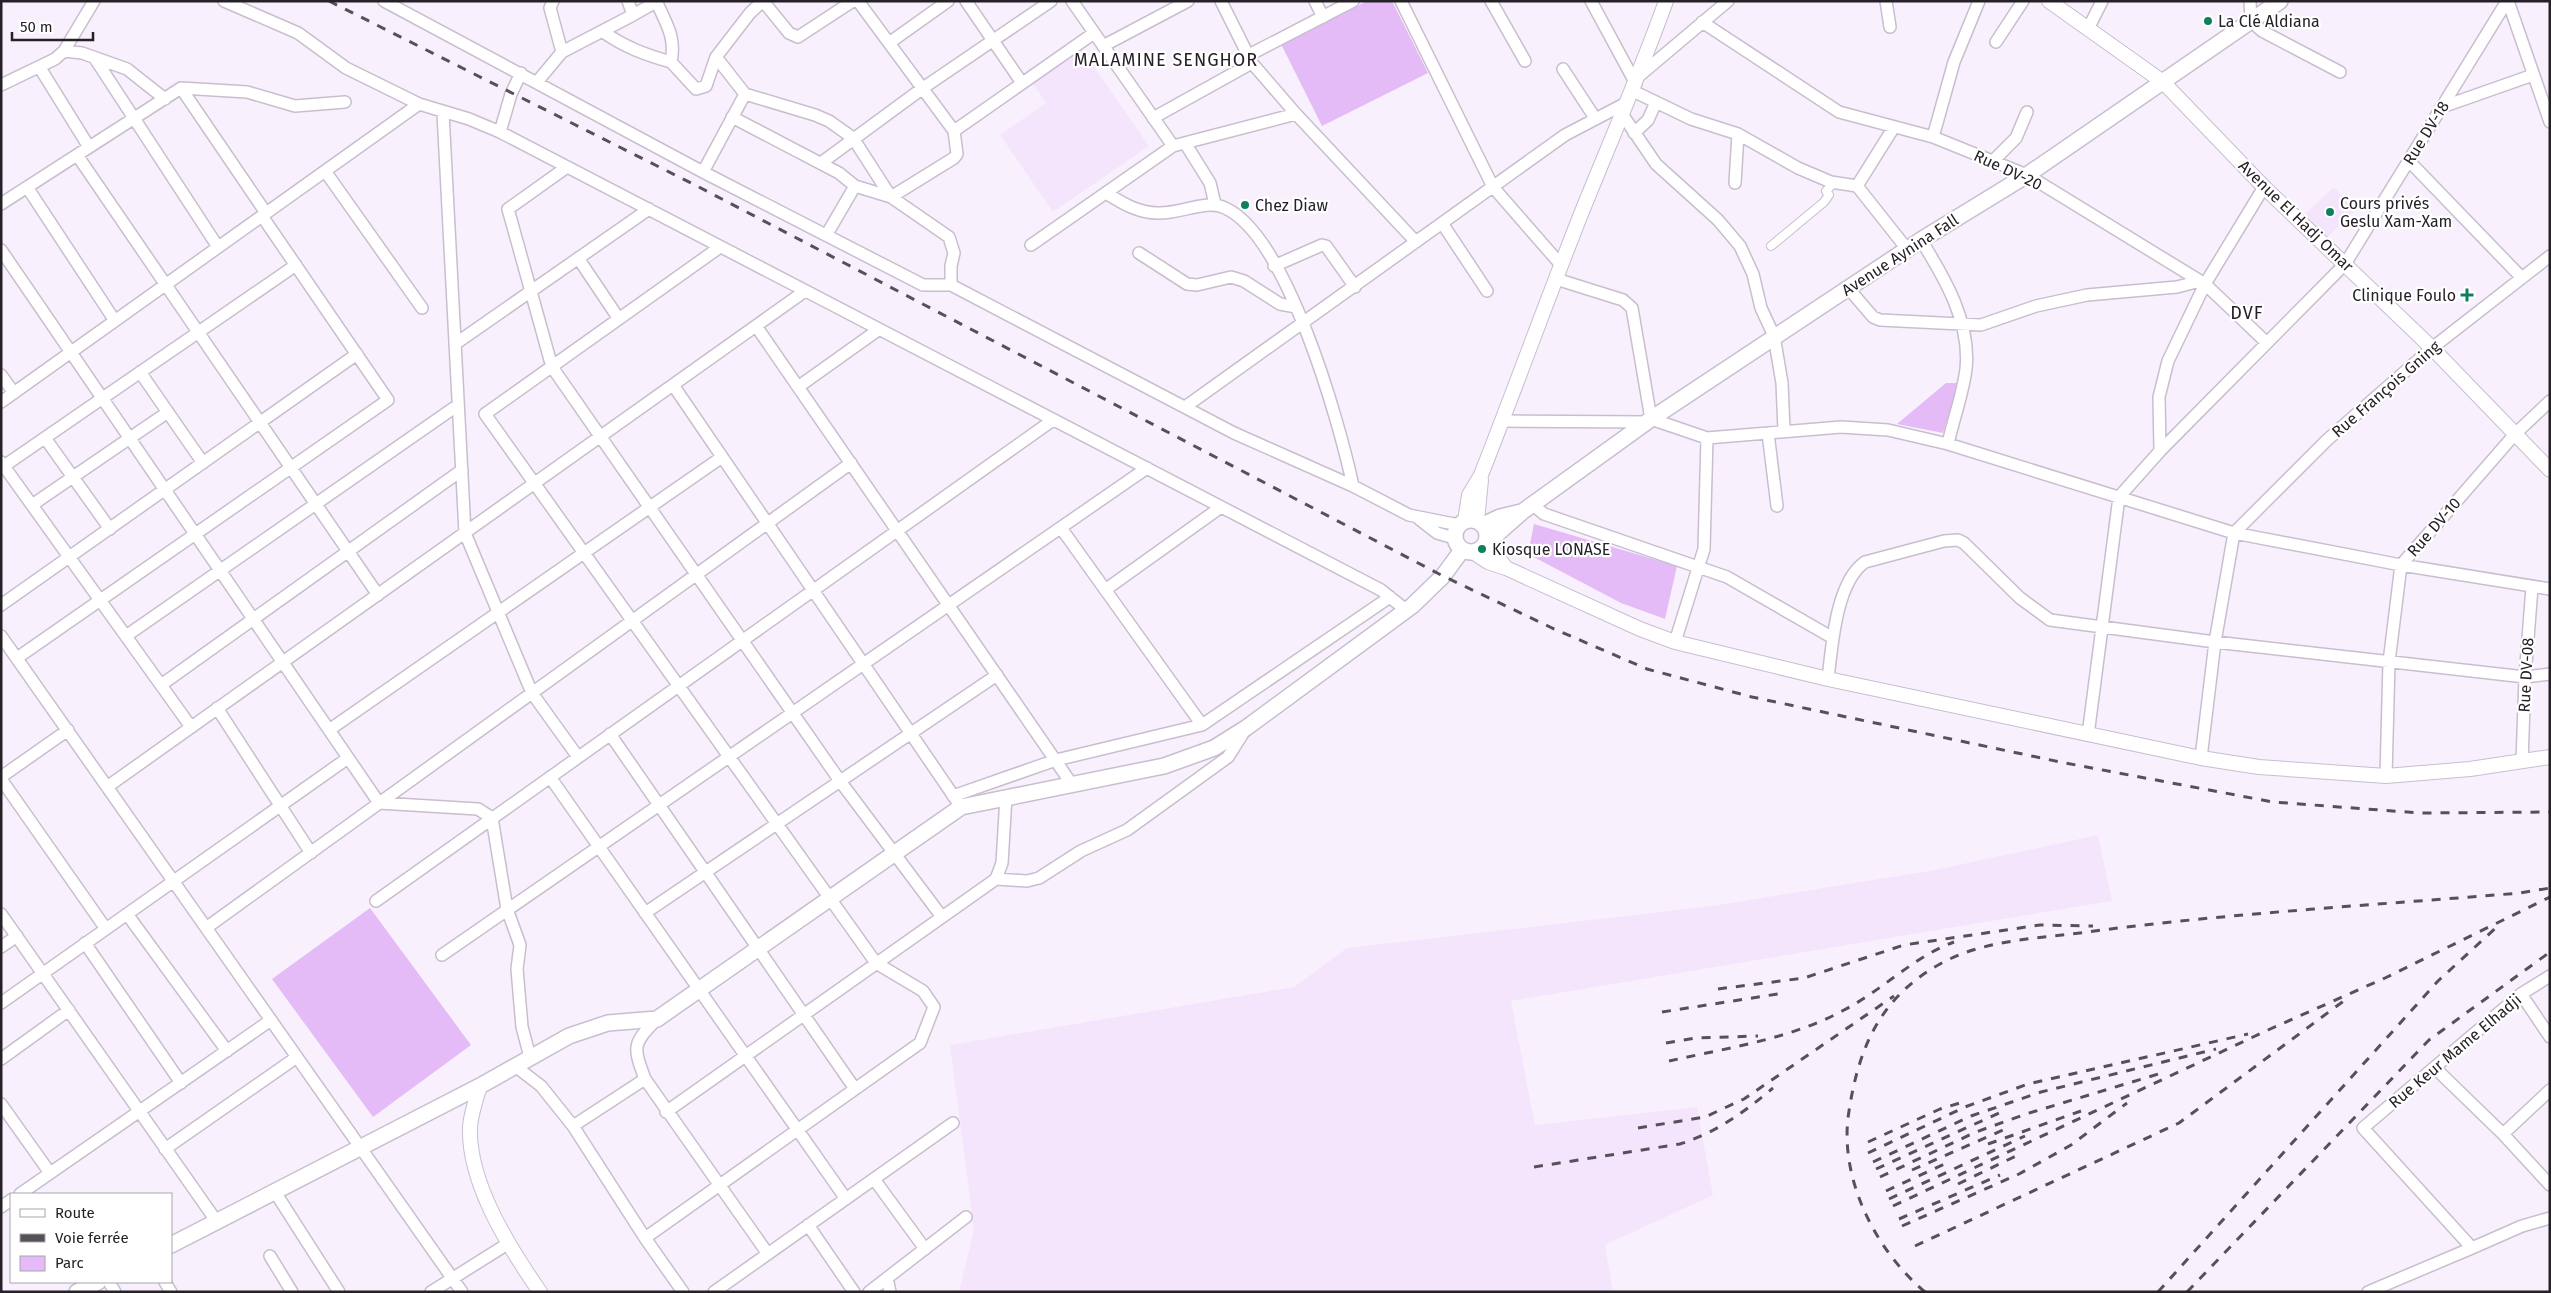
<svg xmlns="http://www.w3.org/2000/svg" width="2551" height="1293" font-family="'Fira Sans',sans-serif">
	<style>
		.built { fill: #f5e5fc }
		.green { fill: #e4baf7 }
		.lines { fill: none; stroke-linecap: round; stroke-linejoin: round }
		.pedestrian-casing { stroke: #c8bece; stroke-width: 10 }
		.minor-casing { stroke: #c8bece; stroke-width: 14 }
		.tertiary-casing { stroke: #c8bece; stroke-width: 16 }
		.secondary-casing { stroke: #c8bece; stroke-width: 18 }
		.pedestrian { stroke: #fff; stroke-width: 8 }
		.minor { stroke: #fff; stroke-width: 11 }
		.tertiary { stroke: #fff; stroke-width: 14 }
		.secondary { stroke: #fff; stroke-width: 15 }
		.rail { stroke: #565159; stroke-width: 3; stroke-dasharray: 9 9; stroke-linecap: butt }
		.poi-dot { fill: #0f805d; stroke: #fff; stroke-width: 2 }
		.labels { text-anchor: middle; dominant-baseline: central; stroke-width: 4.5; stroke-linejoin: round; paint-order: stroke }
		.poi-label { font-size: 16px; fill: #252127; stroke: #fff; text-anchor: start }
		.street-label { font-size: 16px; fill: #252127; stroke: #fff }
		.neighbourhood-label { font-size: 18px; letter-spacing: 1px; fill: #252127; stroke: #fff }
	</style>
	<rect width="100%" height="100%" fill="#f9f0fe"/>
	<path class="built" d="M1076,41L1149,146L1053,212L1000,135L1046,103L1027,75Z
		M2334,187L2356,210L2327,237L2305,214Z
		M2098,835L2112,901L1511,1001L1535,1125L1697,1107L1713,1195L1605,1245L1613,1292H959L974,1230L950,1045L1294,987L1347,948L1712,906L1935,870Z"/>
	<path class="green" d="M1367,1H1392L1428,73L1322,126L1281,44Z
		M1946,383H1959L1943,433L1897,424Z
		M1534,524L1677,566L1665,619L1621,603L1528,554Z
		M370,908L471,1045L373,1117L272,979Z"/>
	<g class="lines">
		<g class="pedestrian-casing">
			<path id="pedestrian" d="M1771,246L1824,202L1829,195L1826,191L1835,182"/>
		</g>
		<g class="minor-casing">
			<path id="minor" d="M224,1L298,33L346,68L419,104L469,119L500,132L1381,590L1406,610
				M384,1L703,172L923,285H951L1234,433L1353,486L1409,515L1459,525
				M553,1L550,8L562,52
				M628,1L633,15L658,1
				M763,1L789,33L798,37L853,1
				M966,1L1022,83
				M1072,1L1173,146
				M1221,1L1252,63L1296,114L1416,242
				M1315,1L1323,17
				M1401,1L1493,187L1561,265
				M1491,1L1525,61
				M1591,1L1636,84
				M1886,1L1890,27
				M2250,1L2251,21L2262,31L2340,72
				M2508,1L2550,122
				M657,3C667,25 676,38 671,62L696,89L706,86L716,57L750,13L763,1
				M1702,22L1839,112L1933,137L2027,175L2205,284L2264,187
				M2088,29L2102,1
				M602,31C624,47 646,55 671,62
				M1996,42L2023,1
				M889,43L948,1
				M1103,46L1188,1
				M64,51L82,53L127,69L165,99
				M1249,55L1353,1
				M94,57L218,247
				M716,57L745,94L815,115L829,121L853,138L891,197L949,237L954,253L951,266V285
				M40,68L89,147
				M1563,69L1595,118
				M1639,76L1728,1
				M537,82L562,52L633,15
				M1,85L55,59L64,51L94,1
				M181,88L266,213
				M1633,91L1691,119L1738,134L1798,168L1831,182L1857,186L1907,249
				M2442,107L2533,75
				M443,113L465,533L532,693L578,757
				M1622,114L1656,164L1718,220L1740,246L1753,274L1761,308L1774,336L1782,383L1784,430
				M732,117L839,173L855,186L827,234
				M1153,118L1252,63
				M954,131L1094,33
				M500,132L511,94L521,73
				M1634,133L1648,120L1656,102
				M1933,137L1954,62L1979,1
				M1185,143L1210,183L1215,204
				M77,155L378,595
				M1993,161L2016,138L2027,112
				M2409,161L2522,278
				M821,163L923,88L1051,1
				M567,167L508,209L552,367L840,781L942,917
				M325,171L422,308
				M703,172L745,94
				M1735,183L1738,134
				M855,186L891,197L954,158L957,154L954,131L858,1
				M1857,186L1894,127
				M27,187L115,321
				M1106,193C1122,203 1138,213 1158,213C1180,214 1206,199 1225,208C1287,236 1339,421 1353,486
				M1,204L181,88L247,92L295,106L345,102
				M1442,223L1487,291
				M1921,240C1944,277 1971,322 1966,369C1963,394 1953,420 1948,444
				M1031,245L1173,146L1296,114
				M1,250L379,803L478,809L492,818L507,909L520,945L517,969L522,1027L530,1057
				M1139,253L1187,284L1197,285L1231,277L1244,281L1280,304L1296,307
				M578,258L619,319
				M1274,266L1322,245L1326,246L1355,287
				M1556,279L1623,300L1632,308L1651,419L1707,438L1841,427L1888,430L1948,444L2234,533L2401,565L2550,589
				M1848,288L1873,317L1880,320L1981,325L2036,306L2087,295L2177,287L2200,281
				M756,326L1071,783
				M455,344L649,209
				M140,372L203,463
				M1,375L14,393
				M673,385L961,807
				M798,387L878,330
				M1,402L419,104
				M1185,407L1565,135L1628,102
				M1502,421L1647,422
				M1768,433L1777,506
				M45,438L110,529
				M2160,451L2159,397L2168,361L2205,284L2267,343
				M1,462L191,727
				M4,466L296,265
				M1532,504L1544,514L1727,577L1833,638
				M32,505L168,412
				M1419,519L1437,533L1454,538
				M1061,528L1202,725
				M1105,590L1221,507
				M1,605L357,354
				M1,636L462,1292
				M126,636L458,405
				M1675,642L1704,549L1707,438
				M17,658L388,400L262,216
				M1828,679C1832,645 1836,582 1865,562L1944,541L1958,540L1964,543L2020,598L2050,620L2215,642L2525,677L2550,674
				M161,685L462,470
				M217,708L311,853
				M329,730L722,457
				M610,734L855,1089
				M2088,735L2119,497L2160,451L2345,264L2507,1
				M2201,758L2215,642L2234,533L2327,440L2432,348L2550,256
				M2522,762L2525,677L2532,587
				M2386,776L2389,662L2401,565L2515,434L2550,401
				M1,777L68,730
				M550,777L846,1199
				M1,779L106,929
				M107,787L805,291
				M953,796L1056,760L1202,725L1390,597
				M1006,797L1002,863L996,879L1027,881L1039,878L1081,851L1127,830L1228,757L1245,730
				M376,901L1053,420
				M645,913L997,675
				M1,914L217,1222
				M127,914L227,1051
				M206,928L851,463
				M85,943L181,1083
				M1,947L17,936
				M442,955L1147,468
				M2550,976L2521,994L2363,1128L2472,1248L2522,1226L2550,1218
				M2521,994L2550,1037
				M1,1003L348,758
				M1,1059L69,1010
				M515,1066L541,1086L573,1126L645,1238L683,1292
				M2435,1068L2503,1134L2550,1185
				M645,1079L768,1254
				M1,1104L50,1173
				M666,1112L996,879
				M573,1126L645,1079C633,1047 632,1044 657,1019
				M2503,1134L2550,1090
				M165,1149L297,1057
				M874,1179L925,1249
				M275,1192L339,1292
				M20,1194L271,1020
				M1,1207L11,1200
				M808,1225L854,1292
				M645,1238L920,1043L934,1007L923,991L876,963L485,414L720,247
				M270,1256L292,1292
				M887,1278L890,1292
				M109,1282L115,1292
				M165,1282L171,1292
				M431,1292L509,1243
				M714,1292L953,1123
				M869,1292L966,1217
				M2368,1292L2472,1248"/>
		</g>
		<g class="tertiary-casing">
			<path id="tertiary" d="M2049,1L2163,82L2264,187L2432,348L2550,470
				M1465,521L1469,495L1481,475C1516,386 1548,297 1583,209C1611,140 1641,71 1666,1
				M1477,521L1481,480
				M1484,546L1493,551L1506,568
				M1473,552L1488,562L1506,568L1640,629L1675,642L1828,679L2201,758L2259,767L2386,776L2470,769L2550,757
				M480,1086C476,1099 471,1113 470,1127C468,1183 509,1247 540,1292"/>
		</g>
		<g class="secondary-casing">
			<path id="secondary" d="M1455 536a16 16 0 1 1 32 0a16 16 0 1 1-32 0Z
				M1483,525L1500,517L1521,512
				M1487,540L1497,534L1522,512L1651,419L1921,240L2027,175L2280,1
				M171,1245L480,1086L569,1036L608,1023L657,1019L961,807L1164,766L1214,748L1246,728L1412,606L1443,576L1462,550
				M77,1292L98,1282"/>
		</g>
		<use href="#pedestrian" class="pedestrian"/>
		<use href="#minor" class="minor"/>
		<use href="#tertiary" class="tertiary"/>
		<use href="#secondary" class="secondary"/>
		<path class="rail" d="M329,1L697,186L1443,576L1552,628L1647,669L1752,697L2060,762L2273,802L2420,813L2550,812
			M1718,989L1804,978L1904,945L2040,925L2093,926
			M1662,1012L1784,993
			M1666,1043L1696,1038L1758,1036
			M1669,1061C1727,1048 1791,1039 1844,1010C1883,990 1913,957 1954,942
			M1638,1128L1705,1117L1744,1099L1894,996
			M1868,1142L1940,1109L1963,1102
			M1988,1144L2081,1111
			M1868,1153L1965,1107L2028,1084L2248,1034
			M1873,1162L1971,1116L2041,1092L2216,1049
			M1534,1167L1680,1144C1717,1132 1743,1113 1773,1088
			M1876,1169L1999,1113
			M1912,1170L2010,1127
			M1880,1177L1976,1132L2026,1114L2165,1072
			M1958,1184L2018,1155
			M1886,1191L1951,1161
			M1889,1199L2025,1136
			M1893,1206L2268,1030L2385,978L2550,897
			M1899,1219L2000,1175
			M1902,1226L2019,1174L2071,1145L2127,1103
			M1915,1246L2179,1123L2345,1000
			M1925,1292C1875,1250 1838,1177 1849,1111C1859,1046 1881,997 1940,964C1985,939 2037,939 2087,932C2230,913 2376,905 2520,893L2550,888
			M2158,1292L2438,981L2500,924
			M2187,1292L2429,1040L2550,952"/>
	</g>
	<g class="poi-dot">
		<circle cx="2208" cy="21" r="5"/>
		<circle cx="1245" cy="205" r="5"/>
		<circle cx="2330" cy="212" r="5"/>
		<path d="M2464.5 287.5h5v5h5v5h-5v5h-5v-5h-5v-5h5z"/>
		<circle cx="1482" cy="549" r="5"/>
	</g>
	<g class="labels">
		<g class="poi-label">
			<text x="2218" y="21">La Clé Aldiana</text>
			<text x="2340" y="203">Cours privés<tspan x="2340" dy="18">Geslu Xam-Xam</tspan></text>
			<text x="1255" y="205">Chez Diaw</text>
			<text x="2456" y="295" text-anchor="end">Clinique Foulo</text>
			<text x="1492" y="549">Kiosque LONASE</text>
		</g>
		<g class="street-label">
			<text transform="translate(2426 133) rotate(-58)">Rue DV-18</text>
			<text transform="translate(2008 170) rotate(25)">Rue DV-20</text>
			<text transform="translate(2296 216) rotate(44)">Avenue El Hadj Omar</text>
			<text transform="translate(1900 255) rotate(-33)">Avenue Aynina Fall</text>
			<text transform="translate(2386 389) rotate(-41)">Rue François Gning</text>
			<text transform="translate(2434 527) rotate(-49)">Rue DV-10</text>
			<text transform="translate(2526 675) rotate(-87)">Rue DV-08</text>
			<text transform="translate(2455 1051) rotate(-40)">Rue Keur Mame Elhadji</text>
		</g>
		<g class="neighbourhood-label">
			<text x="1166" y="60">MALAMINE SENGHOR</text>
			<text x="2247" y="313">DVF</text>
		</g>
	</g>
	<rect width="2551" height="1293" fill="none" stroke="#252127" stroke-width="5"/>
	<rect x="10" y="1193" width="162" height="90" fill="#ffffff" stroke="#a8a6a9"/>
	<rect x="20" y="1209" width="25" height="8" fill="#ffffff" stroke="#a8a6a9"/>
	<text x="55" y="1218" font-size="15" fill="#252127">Route</text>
	<rect x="20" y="1234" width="25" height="8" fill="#565159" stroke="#a8a6a9"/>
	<text x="55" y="1243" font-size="15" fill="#252127">Voie ferrée</text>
	<rect x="20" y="1256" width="25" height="15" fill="#e4baf7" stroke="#a8a6a9"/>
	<text x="55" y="1268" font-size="15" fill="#252127">Parc</text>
	<path d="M12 32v8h81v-8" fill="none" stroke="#252127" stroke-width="2.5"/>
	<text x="20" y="32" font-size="15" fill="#252127" stroke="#ffffff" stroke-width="4" paint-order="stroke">50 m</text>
</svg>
